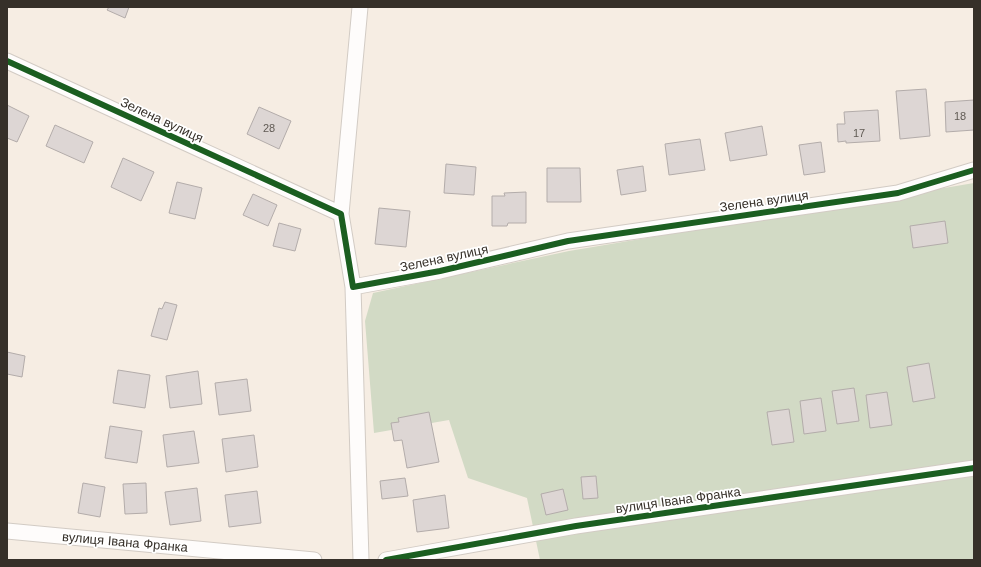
<svg xmlns="http://www.w3.org/2000/svg" width="981" height="567" font-family="Arial,sans-serif">
	<style>
		.green { fill: #d2dac5 }
		.building { fill: #ddd6d4; stroke: #b3acaa }
		.lines { fill: none; stroke-linecap: round; stroke-linejoin: round }
		.minor-casing { stroke: #d2cbc4; stroke-width: 17 }
		.minor { stroke: #fefcfb; stroke-width: 15 }
		.cycleway-casing { stroke: #fff; stroke-width: 8 }
		.cycleway { stroke: #1b5e20; stroke-width: 6 }
		.labels { text-anchor: middle; dominant-baseline: central; stroke-width: 3.5; stroke-linejoin: round; paint-order: stroke }
		.number-label { font-size: 11px; fill: #605a54 }
		.street-label { font-size: 13px; fill: #363029; stroke: #fff }
	</style>
	<rect width="100%" height="100%" fill="#f6ede3"/>
	<path class="green" d="M974,183V560H540L527,498L468,478L449,420L374,433L365,321L373,293L569,251Z"/>
	<path class="building" d="M109,7H129L125,18L107,10Z
		M926,89L930,136L900,139L896,91Z
		M974,100V130L946,132L945,102Z
		M7,105L29,116L17,142L7,138Z
		M259,107L291,121L279,149L247,134Z
		M878,110L880,141L846,143V141L838,142L837,124H845L844,112Z
		M55,125L93,142L84,163L46,146Z
		M762,126L767,155L730,161L725,133Z
		M700,139L705,170L669,175L665,144Z
		M821,142L825,172L804,175L799,145Z
		M123,158L154,172L141,201L111,187Z
		M446,164L476,167L474,195L444,193Z
		M643,166L646,191L621,195L617,170Z
		M547,168H580L581,202H547Z
		M177,182L202,188L195,219L169,213Z
		M526,192V223H508L507,226H492V196H505L504,193Z
		M253,194L277,205L268,226L243,215Z
		M379,208L410,211L406,247L375,244Z
		M945,221L948,243L913,248L910,226Z
		M279,223L301,229L295,251L273,246Z
		M165,302L177,305L167,340L151,336L159,308L162,309Z
		M7,352L25,356L22,377L7,374Z
		M929,363L935,398L913,402L907,367Z
		M118,370L150,375L145,408L113,403Z
		M198,371L202,404L170,408L166,376Z
		M247,379L251,411L219,415L215,383Z
		M854,388L859,421L837,424L832,391Z
		M887,392L892,425L870,428L866,395Z
		M821,398L826,431L804,434L800,401Z
		M789,409L794,442L772,445L767,412Z
		M429,412L439,462L407,468L402,440L394,441L391,423L399,422L398,418Z
		M110,426L142,431L137,463L105,458Z
		M194,431L199,463L167,467L163,435Z
		M254,435L258,467L226,472L222,439Z
		M596,476L598,498L583,499L581,477Z
		M405,478L408,496L382,499L380,481Z
		M83,483L105,487L100,517L78,513Z
		M146,483L147,513L125,514L123,484Z
		M197,488L201,521L170,525L165,492Z
		M563,489L568,510L546,515L541,494Z
		M257,491L261,523L229,527L225,495Z
		M445,495L449,528L417,532L413,500Z"/>
	<g class="lines">
		<g class="minor-casing">
			<path id="minor" d="M7,61L341,214L353,287L440,271L568,241L898,193L974,170
				M341,214L360,7
				M353,287L361,560
				M7,531L314,560
				M386,560L576,526L974,468"/>
		</g>
		<use href="#minor" class="minor"/>
		<g class="cycleway-casing">
			<path id="cycleway" d="M7,61L341,214L353,287L440,271L568,241L898,193L974,170
				M386,560L576,526L974,468"/>
		</g>
		<use href="#cycleway" class="cycleway"/>
	</g>
	<g class="labels">
		<g class="number-label">
			<text x="960" y="116">18</text>
			<text x="269" y="128">28</text>
			<text x="859" y="133">17</text>
		</g>
		<g class="street-label">
			<text transform="translate(162 120) rotate(25)">Зелена вулиця</text>
			<text transform="translate(764 201) rotate(-8)">Зелена вулиця</text>
			<text transform="translate(444 258) rotate(-12)">Зелена вулиця</text>
			<text transform="translate(678 500) rotate(-8)">вулиця Івана Франка</text>
			<text transform="translate(125 542) rotate(5)">вулиця Івана Франка</text>
		</g>
	</g>
	<rect width="981" height="567" fill="none" stroke="#363029" stroke-width="16"/>
</svg>
